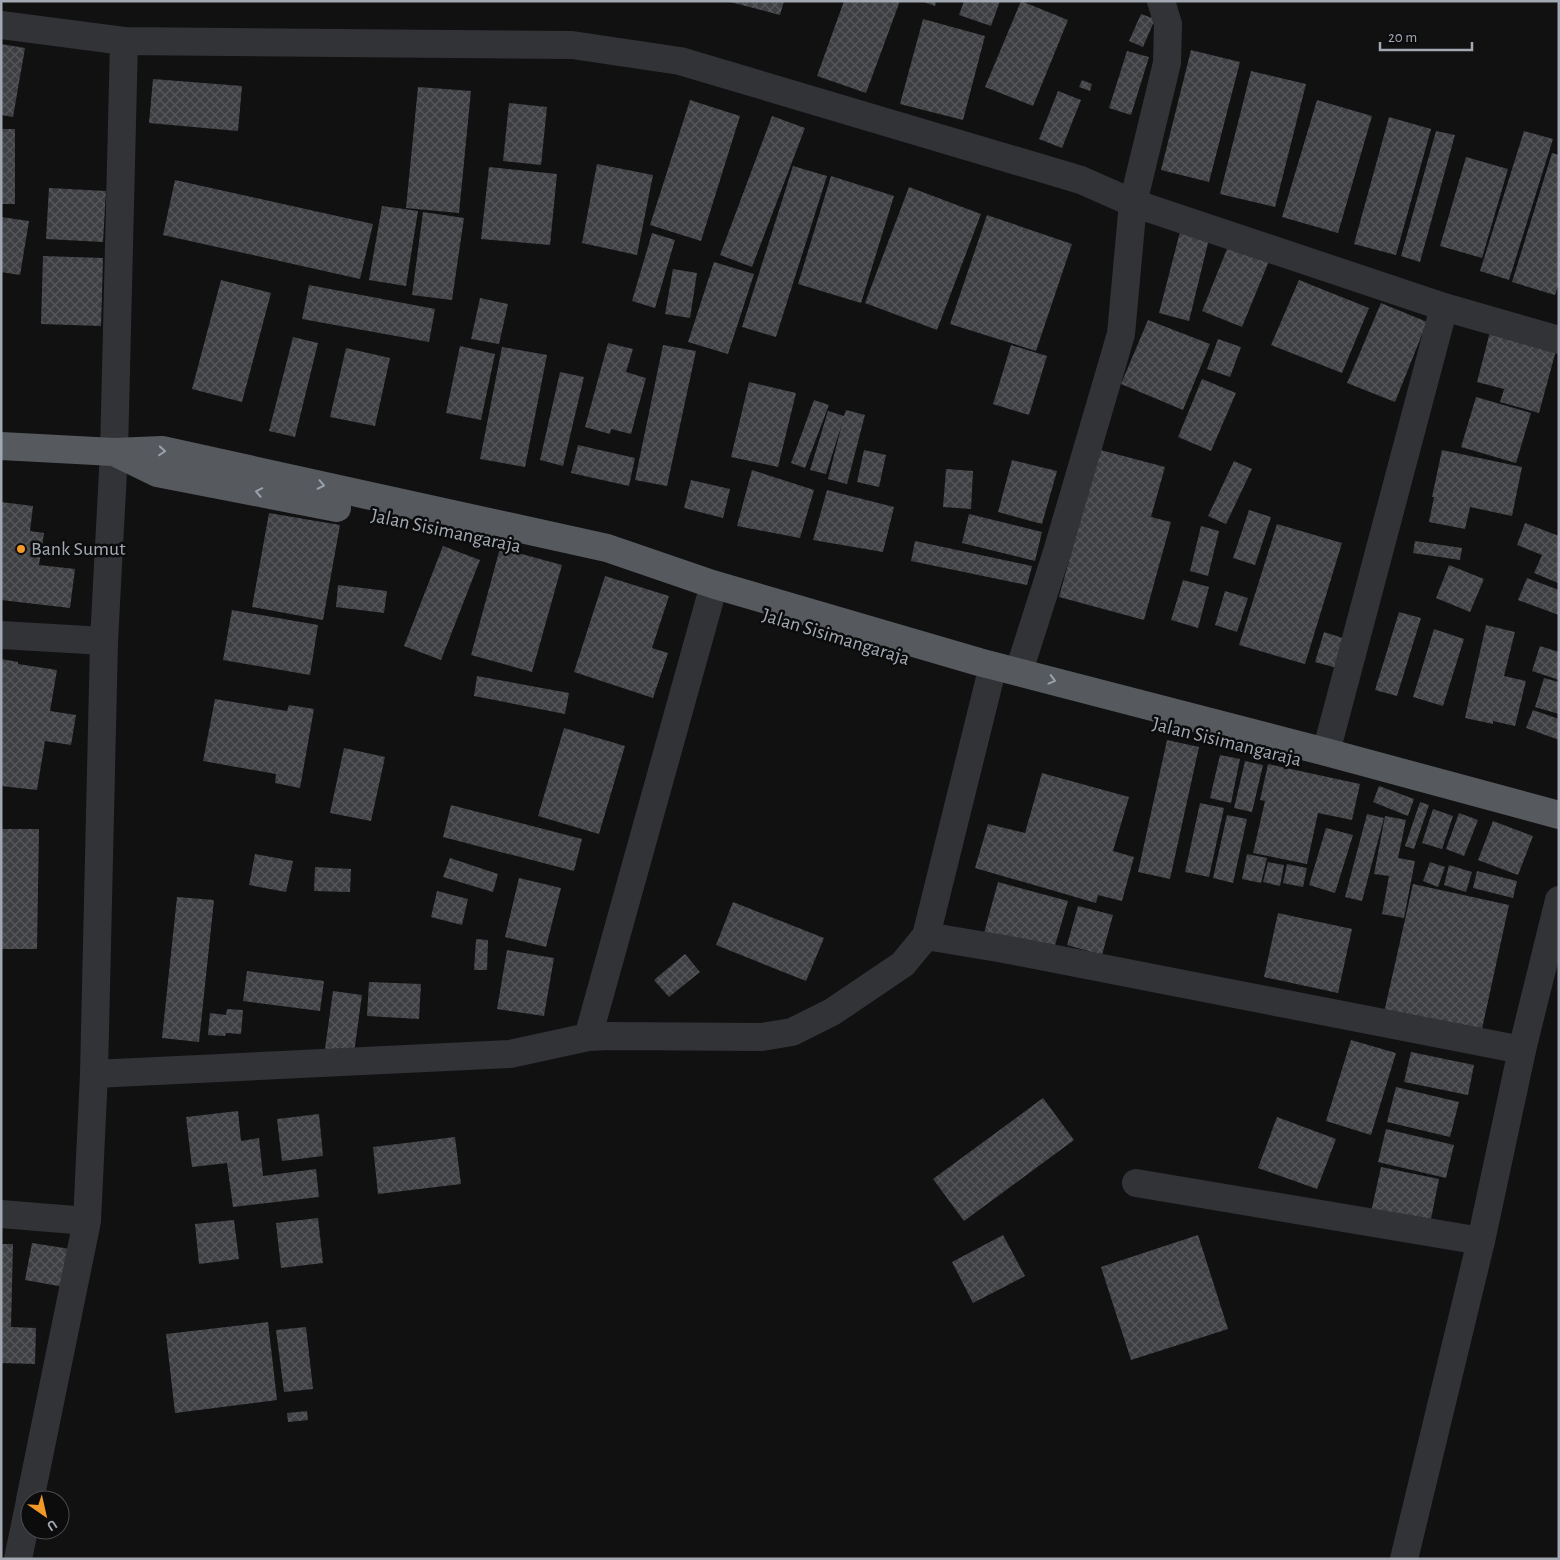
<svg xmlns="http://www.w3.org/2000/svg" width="1560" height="1560" font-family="'Alegreya Sans',sans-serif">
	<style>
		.building { fill: url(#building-cross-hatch) }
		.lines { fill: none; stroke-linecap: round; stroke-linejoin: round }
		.minor { stroke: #323337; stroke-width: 28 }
		.tertiary { stroke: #323337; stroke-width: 28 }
		.trunk { stroke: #565a5f; stroke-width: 28 }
		.oneway { stroke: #9aa1ab }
		.poi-dot { fill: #f39928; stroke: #0c0c0d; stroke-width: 2 }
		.labels { text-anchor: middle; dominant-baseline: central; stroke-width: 5; stroke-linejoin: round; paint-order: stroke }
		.street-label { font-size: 20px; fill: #a2a9b3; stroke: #0c0c0d }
		.poi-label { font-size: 20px; fill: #a2a9b3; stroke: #0c0c0d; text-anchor: start }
	</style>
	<defs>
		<pattern id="building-cross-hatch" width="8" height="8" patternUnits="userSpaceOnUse" patternTransform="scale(1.25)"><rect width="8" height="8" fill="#3d3f42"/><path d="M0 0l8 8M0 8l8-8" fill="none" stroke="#56585b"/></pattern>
	</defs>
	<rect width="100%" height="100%" fill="#111112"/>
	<path class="building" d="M726,1H784L780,15Z
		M844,1H900L866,93L817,76Z
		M921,1H936L935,6Z
		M964,1H1000L991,26L959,15Z
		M1021,1L1068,20L1033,106L985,87Z
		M1141,14L1155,19L1143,47L1129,41Z
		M923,19L985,36L963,120L900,104Z
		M1,44L25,48L13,117L1,115Z
		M1191,50L1240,62L1209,182L1161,170Z
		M1127,51L1149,57L1131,115L1109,108Z
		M1251,71L1306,84L1275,207L1220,194Z
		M153,79L242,86L238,131L149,123Z
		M1082,80L1092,84L1090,91L1079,87Z
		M418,87L471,91L459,213L406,208Z
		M1058,91L1081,100L1062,148L1039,139Z
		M690,100L740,116L701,241L650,225Z
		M1317,100L1372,116L1338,233L1282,217Z
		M509,103L547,107L541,165L503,161Z
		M772,116L805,128L752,267L720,255Z
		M1389,117L1431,129L1396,255L1354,244Z
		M1,129H15V204H1Z
		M1436,131L1455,135L1420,262L1401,256Z
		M1524,131L1553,139L1509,280L1480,271Z
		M1552,153L1559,155V283L1555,295L1512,282Z
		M1466,157L1508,169L1482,258L1440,246Z
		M597,164L653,175L637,255L582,243Z
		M793,166L827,176L776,337L742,327Z
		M489,167L557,174L550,245L481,239Z
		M831,176L894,196L861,303L798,284Z
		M175,180L373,224L360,279L163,235Z
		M909,187L981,214L937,330L865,303Z
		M49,188L106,191L103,242L46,239Z
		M382,206L418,211L406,286L369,280Z
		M423,212L464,218L452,300L412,295Z
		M987,215L1072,244L1036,351L950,324Z
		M1,217L29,221L20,275L1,272Z
		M1180,232L1209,239L1189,321L1159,313Z
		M652,233L675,240L655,308L632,301Z
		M1229,244L1269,261L1242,327L1202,311Z
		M43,256L103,258L101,326L41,324Z
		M714,262L754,274L728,354L688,342Z
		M673,269L697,273L690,318L665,314Z
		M221,280L271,293L242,402L192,389Z
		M1299,280L1369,308L1342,373L1271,345Z
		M309,285L435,309L429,342L302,319Z
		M480,298L508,304L499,344L471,339Z
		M1381,303L1427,322L1395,402L1347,383Z
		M1148,320L1210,344L1183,410L1121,384Z
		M1490,332L1558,343L1539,413L1500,402L1504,389L1477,382Z
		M293,337L318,343L295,437L269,431Z
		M1218,339L1241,347L1230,377L1207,369Z
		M608,343L633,349L626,372L646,378L631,434L611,429L610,434L585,427Z
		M663,345L696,351L667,486L635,480Z
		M1011,345L1047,356L1029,415L993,404Z
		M460,346L495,354L481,420L446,413Z
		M502,347L547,355L525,467L480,459Z
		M346,348L390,358L375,426L330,417Z
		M560,372L584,377L563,466L540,460Z
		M1202,379L1236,393L1211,451L1178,437Z
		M749,382L796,393L778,467L731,457Z
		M1476,397L1531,413L1516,463L1461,447Z
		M814,400L829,405L805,468L791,463Z
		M846,410L865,415L847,484L828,479L842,424L826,474L810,470L828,411L844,416Z
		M578,445L635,458L629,486L571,473Z
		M1093,448L1165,467L1151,517L1171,522L1144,620L1059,597L1085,503Z
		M864,450L886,455L879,487L857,482Z
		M1442,450L1522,467L1512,516L1470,507L1465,529L1429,522L1434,497H1432Z
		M1012,460L1057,471L1042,524L998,512Z
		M1234,461L1252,469L1226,524L1208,516Z
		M946,469L973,471L971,509L943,507Z
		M752,470L814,490L800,538L737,526Z
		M691,480L730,489L723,518L684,508Z
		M827,490L894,507L883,552L813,540Z
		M1,502L33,506L30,531L44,533L39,565L75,569L70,608L1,600Z
		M1249,510L1271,517L1255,565L1233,558Z
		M269,513L340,525L323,620L252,607Z
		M969,514L1042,532L1035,561L962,543Z
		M1525,523L1559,536L1558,583L1534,573L1542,555L1517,545Z
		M1277,524L1342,543L1305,664L1239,645Z
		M1201,526L1219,531L1208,576L1190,571Z
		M915,541L1032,566L1027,585L911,561Z
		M1415,541L1462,548L1460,560L1413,553Z
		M443,546L480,560L441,660L404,646Z
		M500,548L562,565L532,672L471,655Z
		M1449,565L1484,579L1470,612L1436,598Z
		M605,576L669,596L652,648L668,653L653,698L574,672Z
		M1527,578L1559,590V615L1518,600Z
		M1183,580L1209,587L1198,628L1171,620Z
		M338,585L387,591L384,613L336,607Z
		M1225,591L1248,598L1237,632L1215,625Z
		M232,610L318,625L310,675L223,660Z
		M1399,612L1421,618L1397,696L1375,690Z
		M1486,625L1515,632L1504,676L1526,681L1515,726L1493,721V724L1465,718Z
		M1434,629L1464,639L1443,706L1413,697Z
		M1324,632L1346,639L1337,668L1315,662Z
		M1540,646L1559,652V680L1532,671Z
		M1,659L18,662V664L57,670L50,711L76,715L71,745L45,741L37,790L1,786Z
		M477,676L569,693L565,714L474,696Z
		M1544,678L1559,682V714L1535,707Z
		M215,699L287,711L289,705L314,709L300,788L275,783L276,774L203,761Z
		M1533,710L1559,719V740L1526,728Z
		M564,728L625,746L599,834L538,816Z
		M1167,740L1199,747L1170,879L1138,872Z
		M344,748L385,757L371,821L330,813Z
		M1220,755L1240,759L1231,803L1210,798Z
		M1245,761L1263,765L1252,812L1234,808Z
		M1268,764L1360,784L1352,820L1318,813L1307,864L1253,853L1265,801L1260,800Z
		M1042,773L1129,797L1113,851L1134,857L1122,901L1098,895L1096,903L975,868L988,824L1025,833Z
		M1379,786L1414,799L1408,816L1373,802Z
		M1420,802L1429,805L1414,849L1405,846Z
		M1200,803L1224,808L1209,877L1185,872Z
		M451,805L582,839L574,871L443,837Z
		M1433,809L1453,816L1442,849L1422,843Z
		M1459,813L1478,820L1464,856L1446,849Z
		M1367,814L1384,818L1362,901L1345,897Z
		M1227,815L1247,819L1233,883L1213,878Z
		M1385,816L1406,820L1398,858L1415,861L1404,918L1382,914L1389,876L1374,874Z
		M1493,821L1533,836L1518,875L1478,860Z
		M1326,828L1353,835L1335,893L1309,885Z
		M1,829H39L37,949H1Z
		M255,854L293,861L286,892L249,885Z
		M1247,854L1267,858L1261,883L1242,879Z
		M450,858L498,874L493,892L443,877Z
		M1268,862L1284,865L1280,886L1263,882Z
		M1430,862L1445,867L1438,887L1423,881Z
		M1287,864L1307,868L1303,887L1283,883Z
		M1449,865L1472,872L1466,892L1444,885Z
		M315,867L351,869L350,892L314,891Z
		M1477,871L1517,881L1513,898L1473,888Z
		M519,878L561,888L546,947L505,937Z
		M998,882L1068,901L1053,952L984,933Z
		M1413,884L1509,905L1480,1038L1383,1017Z
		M437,891L468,899L462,925L431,917Z
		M177,897L214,900L199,1042L162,1038Z
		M733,902L824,938L806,981L716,945Z
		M1078,906L1113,915L1102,955L1067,945Z
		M1278,913L1352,929L1338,993L1264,977Z
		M476,939L488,940L487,970H474Z
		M507,950L554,958L544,1016L497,1009Z
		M685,954L700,972L669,997L654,980Z
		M247,971L324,981L320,1011L243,1001Z
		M369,982L421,984L419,1019L367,1016Z
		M333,991L362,995L354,1053L325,1049Z
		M227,1009L243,1010L241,1034L226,1033L225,1036L208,1035L210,1013L226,1015Z
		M1351,1040L1396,1053L1371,1135L1326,1121Z
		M1411,1052L1474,1065L1468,1095L1404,1082Z
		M1396,1087L1459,1102L1450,1137L1387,1122Z
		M1043,1098L1074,1140L964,1221L933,1179Z
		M238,1111L241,1141L259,1138L263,1176L316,1169L319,1197L233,1207L227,1163L192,1167L186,1117Z
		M319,1114L323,1156L282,1161L277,1119Z
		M1277,1117L1336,1139L1317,1189L1258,1168Z
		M1386,1129L1454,1145L1446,1178L1378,1162Z
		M455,1137L461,1184L378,1194L373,1147Z
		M1381,1167L1439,1179L1430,1224L1371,1212Z
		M318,1218L323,1263L281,1268L276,1223Z
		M234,1220L239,1259L199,1264L195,1224Z
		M1003,1235L1025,1276L973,1303L952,1262Z
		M1198,1235L1228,1329L1131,1360L1101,1267Z
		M32,1243L77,1250L70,1288L25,1280Z
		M1,1244H13L11,1327L36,1328L35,1364L1,1363Z
		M268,1322L277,1400L175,1413L166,1334Z
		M306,1327L313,1389L284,1392L276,1330Z
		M307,1411L308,1420L288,1422L287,1413Z"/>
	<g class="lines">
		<path class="minor" d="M1,25L124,41L572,45L680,61L1081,180L1133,203L1444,307L1559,340
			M1,635L104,641
			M1019,671L1057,552L1121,334L1133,203L1167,63L1168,24L1161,1
			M1326,752L1444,307
			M926,936L1004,949L1522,1050
			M588,1037L710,599
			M94,1074L510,1054L588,1037L610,1036L762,1037L792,1032L832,1012L903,964L926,936L989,682
			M1136,1183L1481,1241
			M1,1214L87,1221
			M30,1500L87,1221L94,1074L104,641L114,452L124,41
			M18,1559L30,1501"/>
		<path class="tertiary" d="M1404,1559L1481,1241L1522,1050L1559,900"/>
		<path class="trunk" d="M1,446L114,452L162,450L607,548L712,584L979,662L1326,752L1559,815
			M116,453L157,473L337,508"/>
	</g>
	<defs><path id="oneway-chevron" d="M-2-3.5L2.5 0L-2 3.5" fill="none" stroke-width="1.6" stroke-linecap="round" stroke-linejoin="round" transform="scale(1.25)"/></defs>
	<g class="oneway">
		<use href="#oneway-chevron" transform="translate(162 451) rotate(5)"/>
		<use href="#oneway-chevron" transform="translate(321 485) rotate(12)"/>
		<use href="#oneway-chevron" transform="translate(259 492) rotate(-169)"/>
		<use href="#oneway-chevron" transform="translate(1052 680) rotate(15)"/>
	</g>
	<circle class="poi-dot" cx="21" cy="549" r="5"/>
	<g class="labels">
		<g class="street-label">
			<text transform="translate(446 531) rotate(12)">Jalan Sisimangaraja</text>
			<text transform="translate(836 637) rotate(17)">Jalan Sisimangaraja</text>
			<text transform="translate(1227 742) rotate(14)">Jalan Sisimangaraja</text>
		</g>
		<g class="poi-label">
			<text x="31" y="549">Bank Sumut</text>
		</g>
	</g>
	<rect width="1560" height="1560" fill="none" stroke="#a2a9b3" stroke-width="5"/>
	<g transform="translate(45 1515) rotate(146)"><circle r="24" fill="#0c0c0d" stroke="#484b4f"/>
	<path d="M0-4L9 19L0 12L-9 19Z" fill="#f39928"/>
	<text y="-8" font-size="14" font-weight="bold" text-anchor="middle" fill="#a2a9b3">U</text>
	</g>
	<path d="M1380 42v8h92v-8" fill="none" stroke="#a2a9b3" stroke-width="2.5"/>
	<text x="1388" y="42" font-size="15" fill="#a2a9b3" stroke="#0c0c0d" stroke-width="4" paint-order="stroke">20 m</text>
</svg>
